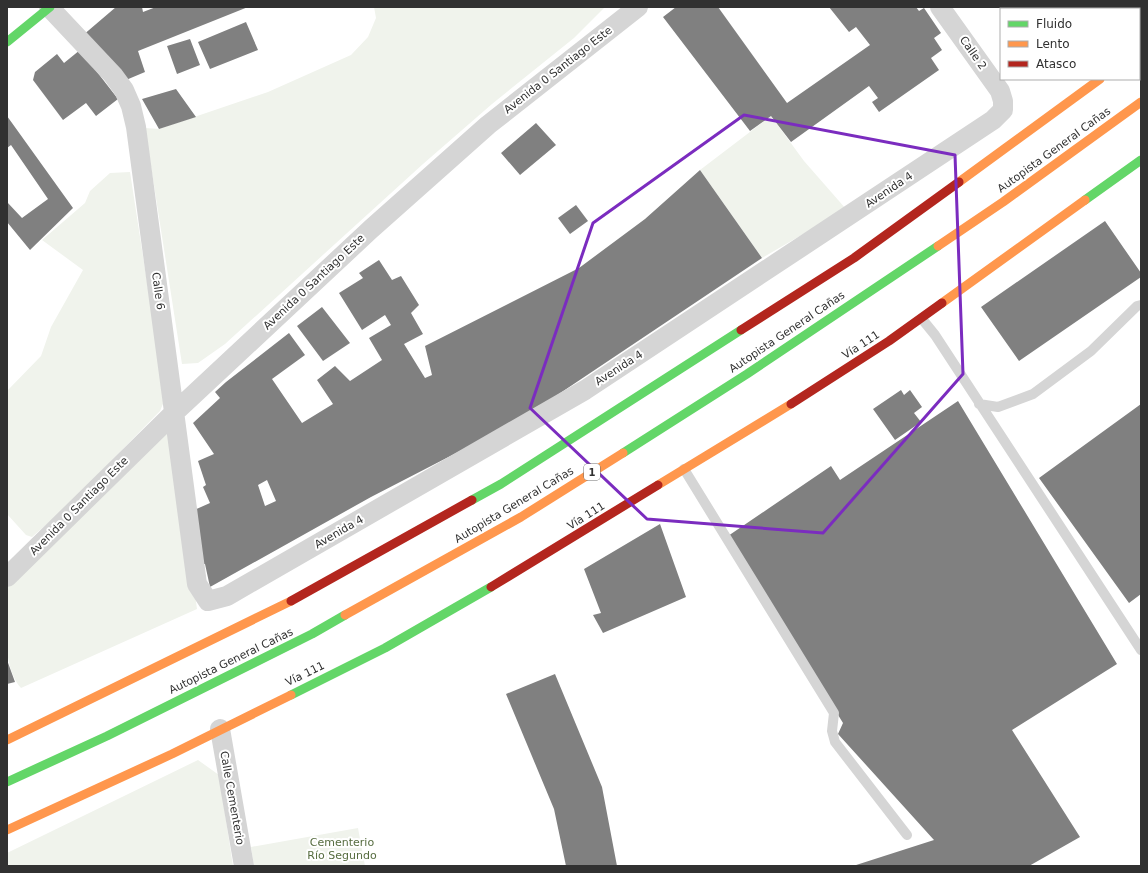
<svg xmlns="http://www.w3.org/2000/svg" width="1148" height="873" font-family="'DejaVu Sans',sans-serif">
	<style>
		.green { fill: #f0f3ec }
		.building { fill: #808080; fill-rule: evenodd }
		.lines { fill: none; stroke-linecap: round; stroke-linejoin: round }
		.lane { stroke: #d5d5d5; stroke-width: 10 }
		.street { stroke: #d5d5d5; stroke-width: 20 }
		.fast { stroke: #63d668; stroke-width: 9 }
		.slow { stroke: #ff974d; stroke-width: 9 }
		.jam { stroke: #b3261e; stroke-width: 9 }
		.marked { fill: none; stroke: #7b2cbf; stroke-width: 3; stroke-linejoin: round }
		.labels { text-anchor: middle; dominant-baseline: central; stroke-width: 4; stroke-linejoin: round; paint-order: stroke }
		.shield { fill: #fff; stroke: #6f6f6f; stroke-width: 1 }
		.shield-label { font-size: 10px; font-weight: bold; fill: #313131 }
		.street-label { font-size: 11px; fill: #313131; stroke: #fff }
		.park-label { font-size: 11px; fill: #566c3f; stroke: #fff }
	</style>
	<rect width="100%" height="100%" fill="#fff"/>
	<path class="green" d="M374,7H605L574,38L492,104L423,164L225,344L198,363L182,364L145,128L159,129L268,92L351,55L368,37L376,18Z
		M771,116L804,161L846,209L762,258L700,170Z
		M130,172L165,399L160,411L63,510L32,537L26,535L7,514V391L41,356L51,327L83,270L42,240L85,203L90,191L110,173Z
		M165,428L173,430L197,609L21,688C0,664 7,615 7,585Z
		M198,760L219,775L233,866H7V853Z
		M358,828L365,866H254L251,847Z"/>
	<path class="building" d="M116,7H142L143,12L156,7H248L138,51L145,72L126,80L82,36Z
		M676,7H718L787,103L870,45L856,27L849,32L829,7H916L919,11L924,8L941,33L934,38L942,50L931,58L939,70L879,112L872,102L878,98L869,86L791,142L771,116L750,131L663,17Z
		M246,22L258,50L210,69L198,42Z
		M190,39L200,65L177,74L167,46Z
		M80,50L118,99L96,116L86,103L63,120L33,80L35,72L57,54L64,63Z
		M176,89L196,117L159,129L142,99Z
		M7,116L73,208L30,250L7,222V202L22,218L48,199L11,145L7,148Z
		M536,123L556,145L520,175L501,153Z
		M700,170L762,258L520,420L371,497L210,587L205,564H203L192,511L210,503L203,487L206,485L198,461L214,454L193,423L220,398L215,392L226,382L289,333L305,355L272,379L302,423L333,404L317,380L335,366L350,381L382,360L369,338L391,325L385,315L362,330L339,293L363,278L359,273L379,260L392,280L401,276L419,305L411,313L423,334L404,344L425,378L432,375L425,346L579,268L645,219ZM267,480L276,501L265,506L258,485Z
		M576,205L588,221L570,234L558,218Z
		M1105,221L1141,273V277L1019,361L981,307Z
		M322,307L350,343L323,361L297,326Z
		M901,390L904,395L910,390L922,407L914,413L921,422L895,440L873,409Z
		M958,401L1117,664L1012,730L1080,837L1029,866H853L934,840L838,734L843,723L728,536L831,466L840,480Z
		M1141,404V594L1129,603L1039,478Z
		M660,524L686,597L603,633L593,615L601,613L584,569Z
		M7,660L15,682L7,684Z
		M555,674L602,787L617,866H566L554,809L506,694Z"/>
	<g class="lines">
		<path class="lane" d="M922,319L935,335L1141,650
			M979,404L998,407L1033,394L1091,351L1137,306L1141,305
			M684,469L834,713L832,731L835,742L907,835"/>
		<path class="street" d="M49,7L113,75L124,90L131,106L136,127L197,584L208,601L227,596L585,390L993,120L1003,110V101L1000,91L940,7
			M7,577L175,412L371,229L488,125L638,7
			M220,729L244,866"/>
		<path class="fast" d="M7,42L50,7
			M1139,50L1141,48
			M1085,200L1141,160
			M623,453L747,374L938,246
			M472,500L501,484L741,330
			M291,695L385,648L491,587
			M7,782L107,736L312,634L345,615"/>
		<path class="slow" d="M959,182L1100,79
			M938,246L1003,202L1141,102
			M942,303L1085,200
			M658,485L791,404
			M345,615L521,517L623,453
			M7,740L291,601
			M7,830L172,754L291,695"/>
		<path class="jam" d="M741,330L854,258L959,182
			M791,404L889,341L942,303
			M491,587L658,485
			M291,601L472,500"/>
	</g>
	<path class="marked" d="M744,115L955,155L963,374L823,533L647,519L530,408L593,223Z"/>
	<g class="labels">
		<rect class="shield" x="584" y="464" width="16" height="16" rx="3"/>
		<g class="shield-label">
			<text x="592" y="472">1</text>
		</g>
		<g class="street-label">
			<text transform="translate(973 53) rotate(55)">Calle 2</text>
			<text transform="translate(558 70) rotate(-38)">Avenida 0 Santiago Este</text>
			<text transform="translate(1054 150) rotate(-36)">Autopista General Cañas</text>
			<text transform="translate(889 190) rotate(-34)">Avenida 4</text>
			<text transform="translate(314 282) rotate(-43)">Avenida 0 Santiago Este</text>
			<text transform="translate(158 291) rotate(82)">Calle 6</text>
			<text transform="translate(787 332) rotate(-34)">Autopista General Cañas</text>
			<text transform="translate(861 345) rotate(-33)">Vía 111</text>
			<text transform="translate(619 368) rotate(-33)">Avenida 4</text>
			<text transform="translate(514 505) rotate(-31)">Autopista General Cañas</text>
			<text transform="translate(79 506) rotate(-45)">Avenida 0 Santiago Este</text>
			<text transform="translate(586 516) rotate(-32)">Vía 111</text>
			<text transform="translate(339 532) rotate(-30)">Avenida 4</text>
			<text transform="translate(231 661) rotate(-26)">Autopista General Cañas</text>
			<text transform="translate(305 674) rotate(-26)">Vía 111</text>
			<text transform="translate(232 798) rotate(80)">Calle Cementerio</text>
		</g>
		<g class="park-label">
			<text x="342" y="842">Cementerio<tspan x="342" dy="13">Río Segundo</tspan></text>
		</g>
	</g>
	<rect width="1148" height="873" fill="none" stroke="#313131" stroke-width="16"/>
	<rect x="1000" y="8" width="140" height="72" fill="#ffffff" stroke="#adadad"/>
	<rect x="1008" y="21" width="20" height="6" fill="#63d668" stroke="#adadad"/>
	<text x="1036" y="28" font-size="12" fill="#313131">Fluido</text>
	<rect x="1008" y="41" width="20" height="6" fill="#ff974d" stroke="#adadad"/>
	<text x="1036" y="48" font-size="12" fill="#313131">Lento</text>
	<rect x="1008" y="61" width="20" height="6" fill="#b3261e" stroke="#adadad"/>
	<text x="1036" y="68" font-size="12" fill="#313131">Atasco</text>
</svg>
